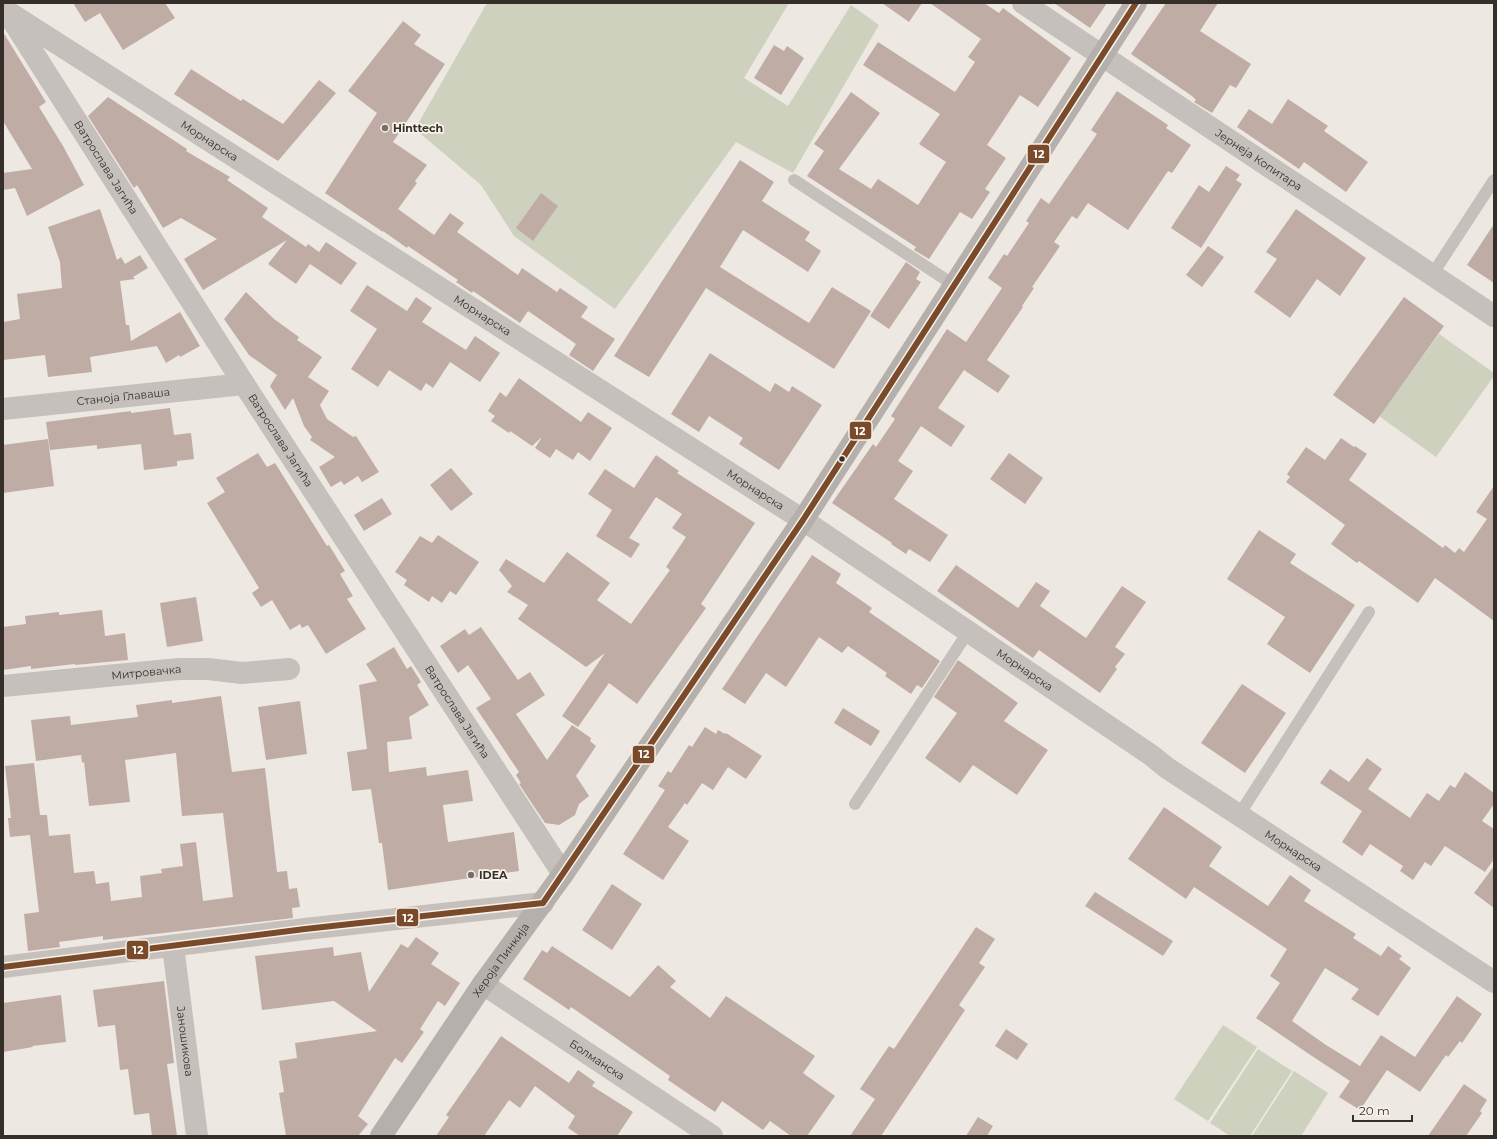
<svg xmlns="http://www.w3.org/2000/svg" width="1497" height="1139" font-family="Montserrat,sans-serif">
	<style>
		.green { fill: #ced1bd }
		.building { fill: #bfada5 }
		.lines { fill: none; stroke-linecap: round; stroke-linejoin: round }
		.lane { stroke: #c5c0bb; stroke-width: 12 }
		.street { stroke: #c5c0bb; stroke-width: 22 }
		.secondary { stroke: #b6b0ac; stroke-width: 22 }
		.bus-1-casing { stroke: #f9f2ea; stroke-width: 9 }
		.bus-1 { stroke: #7a4b2a; stroke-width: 6 }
		.poi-dot { fill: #766f6a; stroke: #f9f2ea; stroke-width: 1.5 }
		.bus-dot { fill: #362e29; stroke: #f9f2ea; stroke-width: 1.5 }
		.labels { text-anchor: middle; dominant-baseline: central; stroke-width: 3.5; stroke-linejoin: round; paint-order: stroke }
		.poi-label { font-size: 11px; font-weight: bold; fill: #362e29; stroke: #f9f2ea; text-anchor: start }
		.street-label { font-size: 11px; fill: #362e29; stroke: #f9f2ea }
		.line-badge { stroke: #f9f2ea; stroke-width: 1.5 }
		.badge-label { font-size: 11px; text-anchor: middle; font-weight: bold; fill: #fff }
	</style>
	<rect width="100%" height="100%" fill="#ede8e2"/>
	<path class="green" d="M487,3H789L744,78L788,106L851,5L879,25L793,173L736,142L615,309L514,236L481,185L415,129Z
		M1439,334L1494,373V376L1436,457L1379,416Z
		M1223,1025L1257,1047L1208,1121L1174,1099Z
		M1258,1049L1292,1071L1250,1136H1230L1210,1123Z
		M1294,1071L1328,1093L1301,1136H1252Z"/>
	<path class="building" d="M73,3H165L175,18L123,50L100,13L85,22Z
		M882,3H922L909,22Z
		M930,3H984L999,13L1003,8L1071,58L1038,107L1020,95L987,145L1006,158L985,189L990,192L972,219L960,212L929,259L914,250L916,247L807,176L824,151L814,144L851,92L880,113L839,169L871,189L878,179L918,205L946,162L919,144L940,114L863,65L878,42L955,92L975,62L968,57L981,39Z
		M1054,3H1107L1090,28Z
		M1166,3H1218L1200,31L1251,64L1236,88L1230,85L1212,113L1194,102L1196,100L1192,96L1131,54Z
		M403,21L421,35L414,44L445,64L393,142L427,165L415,181L417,183L398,209L434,235L450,213L464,223L457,232L518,275L522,268L557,292L560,288L588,307L581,317L615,339L593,371L569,355L576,344L528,311L520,323L473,291L472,293L456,282L458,280L408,246L407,248L383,231V232L325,193L377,113L348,91Z
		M3,32L46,102L39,107L63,146L84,185L27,216L15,188L3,190V173L32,169L3,121Z
		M774,45L784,51L787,46L804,58L781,95L754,78Z
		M191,69L241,101L243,99L283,124L319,80L336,93L278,161L174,94Z
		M1117,91L1168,125L1166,128L1191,145L1172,173L1168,171L1128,230L1088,203L1077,219L1072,216L1054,242L1060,246L1032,287L1034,288L1022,306L1023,307L987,360L1010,376L998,393L964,370L938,408L965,426L951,447L921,426L898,461L913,471L894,499L948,535L930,562L909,549L906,554L891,544L892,543L832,503L873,444L876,447L895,419L891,416L947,329L966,342L1002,288L988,278L1004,254L1007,256L1029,223L1026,221L1041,198L1049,204L1097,134L1091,130Z
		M108,97L187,149L186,151L230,177L227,180L268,208L262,217L306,247L308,244L319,252L326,242L357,263L341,285L310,264L296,284L268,264L287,240L203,290L184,259L217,239L181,218L163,228L137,185L134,188L88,116Z
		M1288,99L1328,126L1324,131L1368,162L1346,192L1304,162L1299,169L1237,127L1249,109L1272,124Z
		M740,160L774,182L762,201L810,232L805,240L821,251L808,272L743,230L720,267L809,323L832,287L871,311L834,369L706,288L649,377L614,356Z
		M1226,166L1240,175L1236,180L1242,184L1201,248L1171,228L1199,185L1209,192Z
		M541,193L558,206L533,241L516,228Z
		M100,209L117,260L121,257L125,264L140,255L148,268L133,277L135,279L120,281L126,325H129L131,341L180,312L200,346L180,357L179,355L166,363L157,346L90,357L92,372L48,377L45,355L3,360V322L20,319L17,294L62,288L60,262L48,227Z
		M1296,209L1366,258L1340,296L1317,279L1290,318L1254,292L1277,259L1266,252Z
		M1494,224V283L1467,265Z
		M1208,246L1224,257L1202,287L1186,275Z
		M906,262L920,272L916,279L921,282L889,329L870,316Z
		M367,285L407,311L416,297L432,308L422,322L466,350L475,336L500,353L480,382L450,362L433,388L426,383L421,391L389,370L378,387L351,369L377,329L350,311Z
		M246,292L274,319L299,337L297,340L322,357L308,377L329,391L320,405L327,419L353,437L356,436L379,472L362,482L358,476L344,485L341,481L331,487L319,467L335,457L310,440L312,437L304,426L293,398L285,410L270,386L277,375L249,355L224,319Z
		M1404,297L1444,326L1374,424L1333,395Z
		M710,353L770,392L775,383L789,392L792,386L822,405L779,470L739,444L743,438L709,416L699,432L671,414Z
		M519,378L581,422L588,412L612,428L590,461L578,452L573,460L556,449L550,458L535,448L542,437L532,446L510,431L509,433L491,421L495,416L488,411L500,392L506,397Z
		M170,408L174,435L191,433L194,459L177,461V466L144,470L141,444L97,449V445L50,450L46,422L131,411V413Z
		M1341,438L1354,447L1355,446L1367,454L1349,480L1443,548L1445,545L1455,553L1459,548L1464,552L1487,519L1476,512L1494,486V621L1435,578L1418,603L1359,561L1357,563L1331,544L1345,525L1286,482L1290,477L1287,474L1306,447L1325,460Z
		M48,439L54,486L3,493V445Z
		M258,453L267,467L275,463L327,546L329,545L345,571L340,574L353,596L347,599L366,629L326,654L308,625L302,628L300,624L290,630L272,600L261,607L252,593L259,588L207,503L225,492L216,478Z
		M1009,453L1043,478L1025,504L990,479Z
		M656,455L679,471L677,473L755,523L701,604L706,608L637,704L609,683L578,727L562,716L605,653L586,667L518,619L528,605L507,592L512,586L499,570L506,559L544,583L567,552L610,583L597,600L631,624L670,570L666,567L686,537L672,528L682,514L656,497L629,538L640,544L631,558L596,536L612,510L588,494L605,469L634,488Z
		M451,468L473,494L451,511L430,485Z
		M382,498L392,514L364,531L354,515Z
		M1259,530L1296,554L1290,563L1355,605L1310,673L1267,644L1285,617L1227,579Z
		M438,535L479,562L456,595L450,591L442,603L432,596L429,602L404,585L407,580L395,572L420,536L432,543Z
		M812,555L841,574L836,583L872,608L869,612L940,661L922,688L917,685L911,694L885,676L887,673L848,646L842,653L819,637L786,687L766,673L745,704L722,689Z
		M956,565L1018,608L1036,582L1050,591L1040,606L1086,638L1122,586L1146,602L1115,647L1125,654L1115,667L1117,669L1100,693L1039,650L1033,658L937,591Z
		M196,597L203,641L167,647L160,603Z
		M102,610L105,636L125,633L128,660L75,665V664L31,669V666L3,670V627L26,624L25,616L59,612V615Z
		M481,627L518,680L530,672L545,695L516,714L547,760L572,725L591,738L590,741L596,746L576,776L589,796L579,804L575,815L559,825L545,823L519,784L521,783L516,775L519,772L476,708L491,699L468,665L458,673L440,646L465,629L469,635Z
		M394,647L407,669L411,666L421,682L417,685L429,705L409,717L412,739L387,742L389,772L426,767L427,776L468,770L473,801L443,805L448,842L514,832L519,871L388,890L382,843H379L371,789L352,791L347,752L367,749L359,685L377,681L366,664Z
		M958,660L1018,703L1004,721L1048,750L1017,795L973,765L960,783L925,758L957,713L934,697Z
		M1242,684L1286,713L1245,773L1201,743Z
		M221,696L232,772L265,768L277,872L287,871L289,889L297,888L300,907L292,908L293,918L103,940V936L59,942L60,947L28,951L24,914L39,912L30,835L10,837L8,818H11L5,766L34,763L40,815H47L49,836L70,834L74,873L94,871L96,884L109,882L111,901L142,897L140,876L162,873L161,869L183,866L180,844L196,842L203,901L233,897L223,813L182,816L176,753L125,760L130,802L89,806L84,762L82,763L81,755L36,761L31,720L70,716L71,725L138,717L136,705L172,700V703Z
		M300,701L307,754L266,760L258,707Z
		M843,708L880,731L871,746L834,723Z
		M705,727L716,734L718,730L725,734L726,733L762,756L746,779L728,767L713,790L702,783L687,805L685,803L668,827L689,841L663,880L623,854L665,790L658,786L668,771L671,773L689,745L692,747Z
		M1367,758L1382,769L1368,789L1410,818L1427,793L1439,801L1450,785L1455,788L1465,772L1494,793V804L1482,821L1494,829V859L1485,872L1445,846L1431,866L1425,862L1413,880L1400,871L1403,866L1370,844L1362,856L1342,842L1362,811L1320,783L1330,769L1349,782Z
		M1164,807L1222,847L1209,866L1268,906L1290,875L1311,890L1304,901L1356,934L1353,938L1381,956L1388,946L1402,956L1399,959L1411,968L1378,1016L1351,999L1359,989L1325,968L1292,1021L1326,1045L1360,1066L1381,1035L1415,1057L1457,996L1482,1014L1462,1043L1460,1041L1448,1057L1446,1055L1420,1092L1387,1070L1360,1110L1339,1097L1350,1081L1312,1056L1256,1018L1280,983L1270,976L1287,949L1194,887L1186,899L1128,859Z
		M1494,866V908L1474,893Z
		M612,884L642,904L612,950L582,930Z
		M1095,892L1173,941L1163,956L1085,906Z
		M976,927L995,939L979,963L985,967L959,1005L965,1010L881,1136H850L875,1099L860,1089L889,1046L894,1049Z
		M416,937L439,953L431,964L460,983L445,1006L438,1001L420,1029L424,1032L402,1063L395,1058L358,1116L368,1124L358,1136H286L279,1093L284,1092L279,1061L297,1058L295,1043L377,1031L334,1001L262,1010L255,956L333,947L334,956L361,952L369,992L401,944L408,948Z
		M552,946L630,997L658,965L676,981L670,987L710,1018L726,996L815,1056L803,1073L835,1096L807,1136H791L770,1121L763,1130L722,1101L715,1112L668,1080L670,1076L613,1036L571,1007L569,1010L523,979L542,950L547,953Z
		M164,981L174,1063L167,1064L177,1136H152L149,1113L134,1115L128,1069L120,1070L115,1025L98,1027L93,990Z
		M61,995L66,1042L32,1046L33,1047L3,1052V1003Z
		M1006,1029L1028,1044L1017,1060L995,1046Z
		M501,1036L569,1083L578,1070L595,1082L592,1086L633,1112L617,1136H580L568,1128L575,1116L535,1086L520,1108L509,1100L484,1136H436L449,1117L446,1115Z
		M1464,1084L1487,1100L1480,1111L1482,1113L1466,1136H1428Z
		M978,1117L993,1126L987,1136H966Z"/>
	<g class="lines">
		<path class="lane" d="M794,180L954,285
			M1432,275L1494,180
			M855,804L968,632
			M1239,815L1369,612"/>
		<g class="street">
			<path id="s1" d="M1023,3L1494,316"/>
			<path id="s2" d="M8,12L803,520L1151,755L1167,768L1494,982"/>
			<path id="s3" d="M11,18L244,384L563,874"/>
			<path id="s4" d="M3,409L244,384"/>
			<path id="s5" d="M3,686L179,669H208L242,673L289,669"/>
			<path id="s6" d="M173,946L197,1136"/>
			<path d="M3,967L305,929L543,903"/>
			<path id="s7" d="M483,984L712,1136"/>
		</g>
		<path class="secondary" id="s8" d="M381,1136L483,984L563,874L803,520L1136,3"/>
		<g class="bus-1-casing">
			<path id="bus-1" d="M543,903L803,520L1136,3
				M3,967L305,929L543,903"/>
		</g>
		<use href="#bus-1" class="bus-1"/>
	</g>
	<g class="poi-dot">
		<circle cx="385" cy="128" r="4"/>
		<circle cx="471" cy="875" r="4"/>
	</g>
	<circle class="bus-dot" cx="842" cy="459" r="3.5"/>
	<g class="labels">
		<g class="poi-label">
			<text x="393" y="128">Hinttech</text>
			<text x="479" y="875">IDEA</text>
		</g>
		<g class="street-label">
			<text stroke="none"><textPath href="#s2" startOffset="239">Морнарска</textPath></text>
			<text stroke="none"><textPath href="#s1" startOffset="283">Јернеја Копитара</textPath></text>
			<text stroke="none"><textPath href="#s3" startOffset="177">Ватрослава Јагића</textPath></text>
			<text stroke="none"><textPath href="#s2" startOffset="563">Морнарска</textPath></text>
			<text stroke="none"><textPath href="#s4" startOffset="121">Станоја Главаша</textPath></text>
			<text stroke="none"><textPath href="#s3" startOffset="501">Ватрослава Јагића</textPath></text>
			<text stroke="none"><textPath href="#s2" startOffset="887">Морнарска</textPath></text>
			<text stroke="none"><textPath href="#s2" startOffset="1211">Морнарска</textPath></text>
			<text stroke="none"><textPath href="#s5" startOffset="144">Митровачка</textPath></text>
			<text stroke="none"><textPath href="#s3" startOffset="825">Ватрослава Јагића</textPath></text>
			<text stroke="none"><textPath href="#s2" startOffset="1535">Морнарска</textPath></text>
			<text stroke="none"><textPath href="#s8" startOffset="213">Хероја Пинкија</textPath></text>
			<text stroke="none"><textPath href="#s6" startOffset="96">Јаношикова</textPath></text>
			<text stroke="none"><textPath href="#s7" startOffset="137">Болманска</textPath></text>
		</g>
	</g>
	<g class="line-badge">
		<rect x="1027" y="144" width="23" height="20" rx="4" fill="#7a4b2a"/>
		<rect x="849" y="421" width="23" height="19" rx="4" fill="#7a4b2a"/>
		<rect x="632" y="745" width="23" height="19" rx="4" fill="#7a4b2a"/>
		<rect x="396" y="908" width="23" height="19" rx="4" fill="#7a4b2a"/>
		<rect x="126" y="940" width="23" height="20" rx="4" fill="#7a4b2a"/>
	</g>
	<g class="badge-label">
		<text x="1039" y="158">12</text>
		<text x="860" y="435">12</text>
		<text x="644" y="758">12</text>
		<text x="408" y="922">12</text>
		<text x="138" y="954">12</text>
	</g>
	<rect width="1497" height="1139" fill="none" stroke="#362e29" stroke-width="8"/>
	<path d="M1353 1115v6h59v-6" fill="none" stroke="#362e29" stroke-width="2"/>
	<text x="1359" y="1115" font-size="12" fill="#362e29" stroke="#f9f2ea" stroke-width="3" paint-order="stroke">20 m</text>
</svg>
